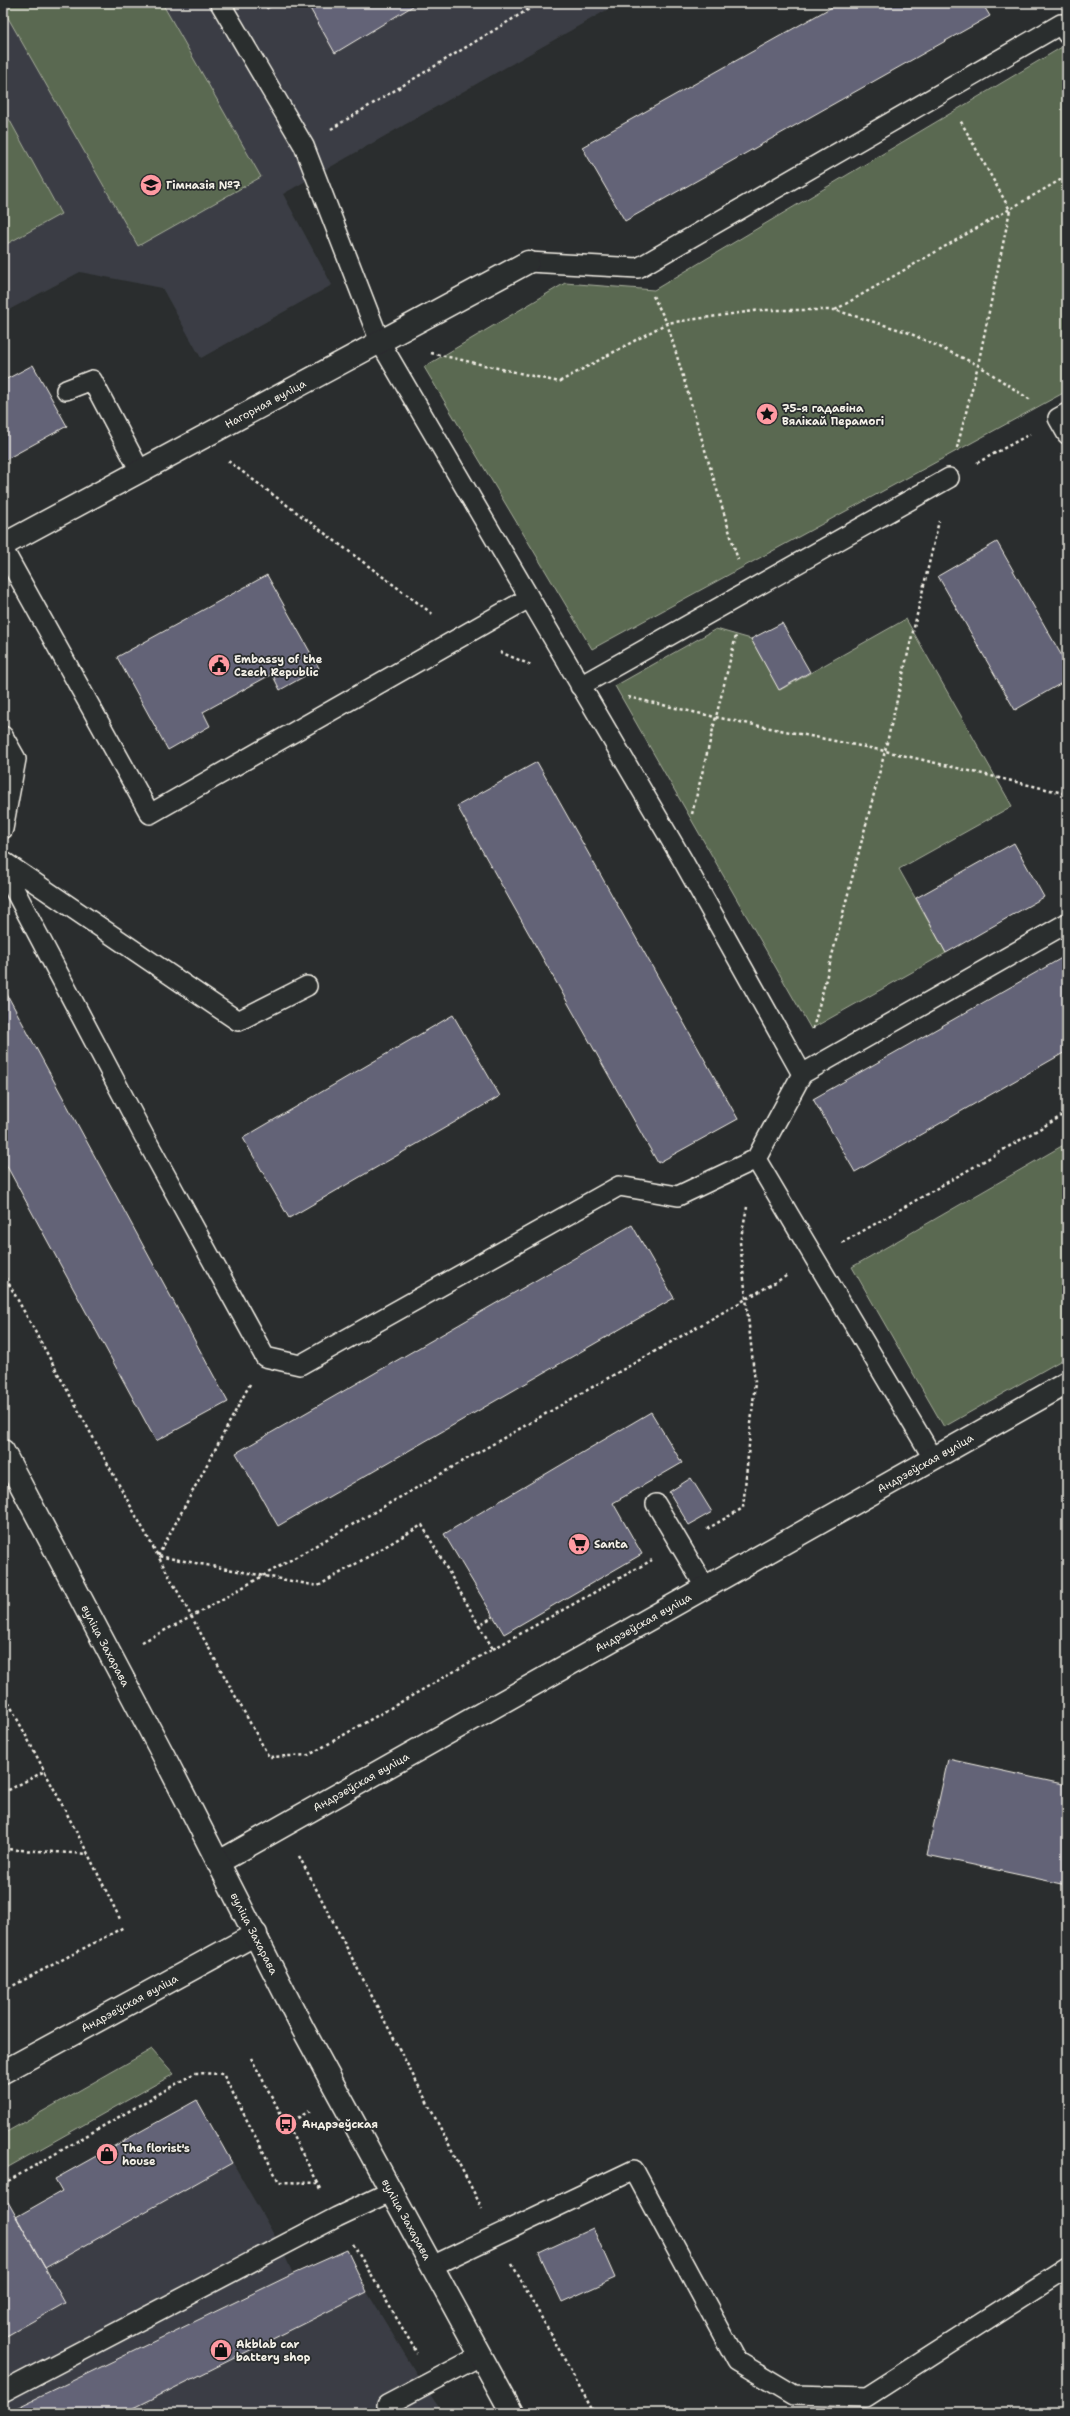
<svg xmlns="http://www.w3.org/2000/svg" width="1070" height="2416" font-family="'Shantell Sans',sans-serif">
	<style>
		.built { fill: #3b3e44 }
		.green { fill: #5a6951; stroke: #a7ad9c }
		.building { fill: #646477; stroke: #f4f1e8 }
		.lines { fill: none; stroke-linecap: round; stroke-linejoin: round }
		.service-casing { stroke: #f4f1e8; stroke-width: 22 }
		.minor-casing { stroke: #f4f1e8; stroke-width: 25 }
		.secondary-casing { stroke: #f4f1e8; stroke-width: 25 }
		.path { stroke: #f4f1e8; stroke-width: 2.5; stroke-dasharray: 3 3; stroke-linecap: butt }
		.service { stroke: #2a2d2e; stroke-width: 19 }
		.minor { stroke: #2a2d2e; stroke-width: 22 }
		.secondary { stroke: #2a2d2e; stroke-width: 22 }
		.labels { text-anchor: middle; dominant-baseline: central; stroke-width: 3.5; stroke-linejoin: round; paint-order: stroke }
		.poi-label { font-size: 11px; font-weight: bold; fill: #f4f1e8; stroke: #2a2d2e; text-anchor: start }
		.street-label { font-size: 11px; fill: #f4f1e8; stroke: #2a2d2e }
	</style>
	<rect width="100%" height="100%" fill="#2a2d2e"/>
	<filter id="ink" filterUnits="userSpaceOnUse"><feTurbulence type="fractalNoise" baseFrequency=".025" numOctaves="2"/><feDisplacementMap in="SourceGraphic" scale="8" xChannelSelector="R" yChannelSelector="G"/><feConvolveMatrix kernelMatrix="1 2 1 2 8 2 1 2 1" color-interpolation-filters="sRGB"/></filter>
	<g filter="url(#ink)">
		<path class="built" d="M3,3H619L283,194L332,285L201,358L162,288L80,272L3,313Z
			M197,2100L281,2247L293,2274L347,2250L367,2292L424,2386L443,2413H3V2204L8,2202L16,2217L62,2191L55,2179Z"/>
		<path class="green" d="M3,3H162L261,177L138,246L3,9Z
			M1062,47L1067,56V391L592,649L424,367L565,283L654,290Z
			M3,108L61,214L3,246Z
			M906,619L1012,806L899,869L946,953L811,1029L615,686L716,629L751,639L780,690Z
			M1067,1143V1357L944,1427L852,1267Z
			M152,2049L174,2074L3,2170V2134Z"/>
		<path class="building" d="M264,3H277L267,9Z
			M307,3H418L335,53Z
			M839,3H982L990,16L625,221L582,147Z
			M33,365L67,426L3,461V381Z
			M997,542L1067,665V680L1015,710L938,576Z
			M267,575L319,668L280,690L272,674L203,712L210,726L168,750L117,657Z
			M782,623L810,672L779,690L751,639Z
			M537,762L738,1119L658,1163L457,806Z
			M1014,843L1044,897L946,953L916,898Z
			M1067,955V1051L855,1172L813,1099Z
			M3,987L228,1402L156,1441L3,1159Z
			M453,1015L500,1096L289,1218L243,1138Z
			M632,1225L674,1298L278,1526L236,1453Z
			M651,1412L682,1463L613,1503L642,1554L504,1634L444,1534Z
			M691,1478L712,1512L689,1525L669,1492Z
			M948,1759L1067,1785V1885L927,1855Z
			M197,2100L232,2163L45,2268L16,2217L62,2191L55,2179Z
			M8,2202L65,2303L3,2338V2204Z
			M593,2228L615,2278L562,2302L539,2253Z
			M347,2250L367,2292L130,2410L132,2413H6L293,2274Z"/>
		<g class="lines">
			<g class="service-casing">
				<path id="service" d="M220,3L304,146L380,342L682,859L802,1074L756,1159L933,1458
					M528,262L638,268L1061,24L1067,34
					M66,390L92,380L140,471
					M1067,413L1058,418L1067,434
					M3,549L150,814L529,598
					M580,686L949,478
					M3,736L16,759L3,829
					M3,861L238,1021L307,986
					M3,868L144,1136L265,1357L300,1365L619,1186L678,1196L756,1159
					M802,1074L1067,923
					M656,1504L705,1587
					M432,2266L634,2170L737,2361L794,2395L866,2397L1067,2268
					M3,2392L337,2217L392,2191
					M387,2405L480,2356"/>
			</g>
			<g class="minor-casing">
				<g id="minor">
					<path id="s1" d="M3,545L528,262"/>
					<path id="s2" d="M219,1862L1067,1383"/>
					<path id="s3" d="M3,2072L256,1934"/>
				</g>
			</g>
			<g class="secondary-casing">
				<g id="secondary">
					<path id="s4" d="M3,1451L168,1764L303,2029L512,2413"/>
				</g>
			</g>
			<path class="path" d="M331,129L539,3
				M653,296L667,323L738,560
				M835,310L1067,176
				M431,353L559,382L667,323L761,310H835L907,332L978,365L1032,401
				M957,448L978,365L1010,210L960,120
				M228,461L434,615
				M977,463L1030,434
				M500,652L531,665
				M628,697L715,717L885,751L1067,794
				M692,814L736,636
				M813,1029L885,751L939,521
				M842,1243L1067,1113
				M3,1273L158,1556L318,1586L422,1525L479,1625
				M250,1384L158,1556L269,1757L309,1755L493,1649L479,1625L493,1617
				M707,1529L743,1508L755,1382L740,1242L747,1207
				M142,1642L191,1617L788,1275
				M493,1649L652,1560
				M3,1692L88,1854L120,1919
				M3,1793L45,1771
				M3,1849L88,1854
				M299,1856L482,2208
				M3,1991L124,1927
				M251,2058L318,2183
				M287,2124L310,2111
				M3,2184L195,2073L223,2074L279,2182L318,2183L321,2189
				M353,2244L417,2353
				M512,2264L594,2413"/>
			<use href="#service" class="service"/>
			<use href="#minor" class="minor"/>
			<use href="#secondary" class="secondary"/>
		</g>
	</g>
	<defs>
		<g id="school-disc" transform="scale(1.15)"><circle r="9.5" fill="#ff9aa2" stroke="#2a2d2e"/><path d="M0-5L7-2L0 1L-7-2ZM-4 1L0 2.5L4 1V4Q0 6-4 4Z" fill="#111"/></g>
		<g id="sight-disc" transform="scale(1.15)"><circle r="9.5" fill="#ff9aa2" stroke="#2a2d2e"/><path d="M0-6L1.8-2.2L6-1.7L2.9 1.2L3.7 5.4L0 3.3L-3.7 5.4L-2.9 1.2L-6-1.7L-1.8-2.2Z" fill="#111"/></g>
		<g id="civic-disc" transform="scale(1.15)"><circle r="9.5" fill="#ff9aa2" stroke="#2a2d2e"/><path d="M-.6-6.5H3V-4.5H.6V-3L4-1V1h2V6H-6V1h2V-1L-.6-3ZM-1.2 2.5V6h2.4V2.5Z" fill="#111"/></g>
		<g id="supermarket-disc" transform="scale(1.15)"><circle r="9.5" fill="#ff9aa2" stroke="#2a2d2e"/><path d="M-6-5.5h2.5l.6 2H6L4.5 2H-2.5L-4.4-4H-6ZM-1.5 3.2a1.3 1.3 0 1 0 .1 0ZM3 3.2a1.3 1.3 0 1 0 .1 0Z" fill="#111"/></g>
		<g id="bus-disc" transform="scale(1.15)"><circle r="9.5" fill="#ff9aa2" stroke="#2a2d2e"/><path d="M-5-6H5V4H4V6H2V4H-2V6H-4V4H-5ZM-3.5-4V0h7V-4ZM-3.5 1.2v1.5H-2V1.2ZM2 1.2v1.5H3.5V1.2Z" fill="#111"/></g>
		<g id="shop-disc" transform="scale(1.15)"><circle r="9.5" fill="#ff9aa2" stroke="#2a2d2e"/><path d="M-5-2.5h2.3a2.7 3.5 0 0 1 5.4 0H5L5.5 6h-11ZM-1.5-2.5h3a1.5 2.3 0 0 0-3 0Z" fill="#111"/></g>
	</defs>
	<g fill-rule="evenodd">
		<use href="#school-disc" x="151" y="185"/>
		<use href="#sight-disc" x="767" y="414"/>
		<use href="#civic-disc" x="219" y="665"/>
		<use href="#supermarket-disc" x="579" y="1544"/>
		<use href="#bus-disc" x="286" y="2124"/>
		<use href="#shop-disc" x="107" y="2154"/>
		<use href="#shop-disc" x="221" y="2350"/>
	</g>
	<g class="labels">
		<g class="poi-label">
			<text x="166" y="185">Гімназія №7</text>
			<text x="782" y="408">75-я гадавіна<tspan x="782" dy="13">Вялікай Перамогі</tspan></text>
			<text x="234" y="659">Embassy of the<tspan x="234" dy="13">Czech Republic</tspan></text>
			<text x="594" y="1544">Santa</text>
			<text x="302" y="2124">Андрэеўская</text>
			<text x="122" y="2148">The florist's<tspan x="122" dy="13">house</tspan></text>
			<text x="236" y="2344">Akblab car<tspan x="236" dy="13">battery shop</tspan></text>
		</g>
		<g class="street-label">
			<text stroke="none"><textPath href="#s1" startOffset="298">Нагорная вуліца</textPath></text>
			<text stroke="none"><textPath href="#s2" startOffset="811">Андрэеўская вуліца</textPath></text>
			<text stroke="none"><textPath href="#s2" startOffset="487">Андрэеўская вуліца</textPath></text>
			<text stroke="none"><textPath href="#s4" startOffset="220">вуліца Захарава</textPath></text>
			<text stroke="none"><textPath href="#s2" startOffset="163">Андрэеўская вуліца</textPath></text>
			<text stroke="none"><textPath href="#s4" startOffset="544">вуліца Захарава</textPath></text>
			<text stroke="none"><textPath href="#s3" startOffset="144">Андрэеўская вуліца</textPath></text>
			<text stroke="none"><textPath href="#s4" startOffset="868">вуліца Захарава</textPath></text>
		</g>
	</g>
	<rect width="1070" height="2416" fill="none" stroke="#2a2d2e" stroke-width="16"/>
	<rect x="8" y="8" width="1054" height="2400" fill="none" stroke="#f4f1e8" stroke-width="1.5" filter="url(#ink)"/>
</svg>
